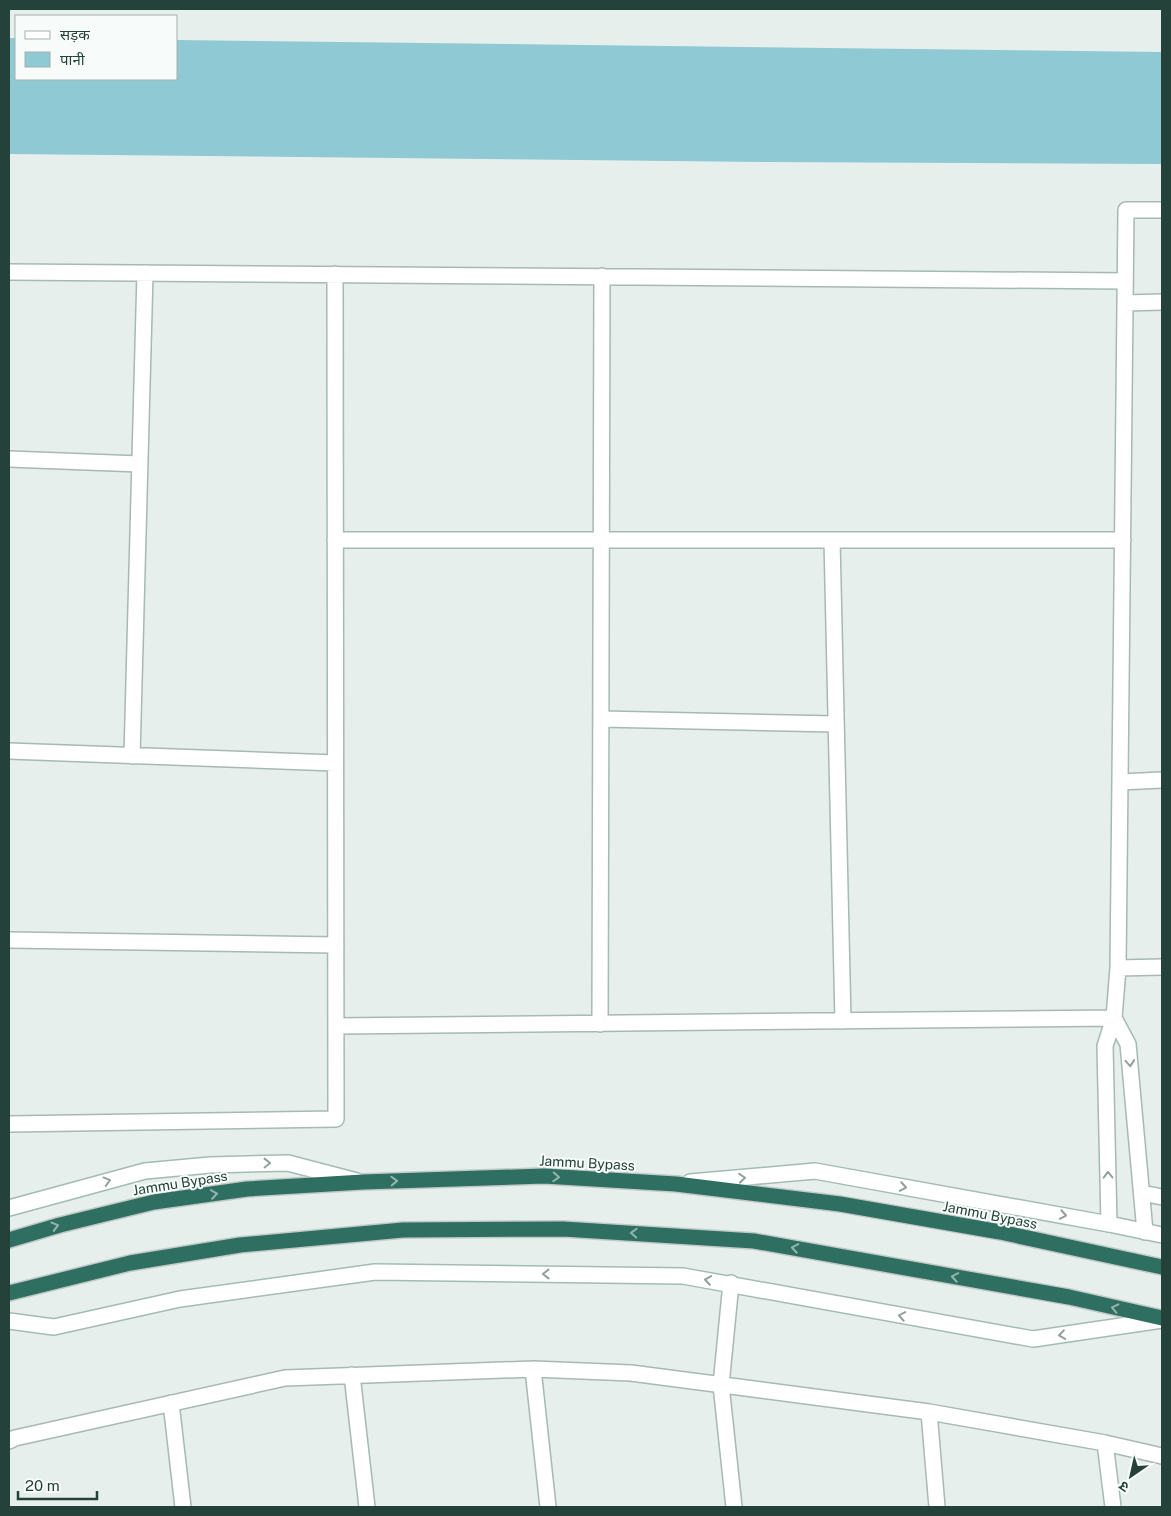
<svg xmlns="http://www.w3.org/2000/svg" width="1171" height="1516" font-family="'Public Sans','Noto Sans Devanagari',sans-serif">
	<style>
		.water { fill: #8ec9d4 }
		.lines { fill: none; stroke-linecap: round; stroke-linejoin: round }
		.street-casing { stroke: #a8b8b2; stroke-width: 18 }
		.secondary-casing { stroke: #a4bbb3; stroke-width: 18 }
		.highway-casing { stroke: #c2cac8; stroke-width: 18 }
		.street { stroke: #fff; stroke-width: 15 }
		.secondary { stroke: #fff; stroke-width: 15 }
		.highway { stroke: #2f6f62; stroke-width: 15 }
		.oneway { stroke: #92a09c }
		.oneway2 { stroke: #93b5ae }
		.labels { text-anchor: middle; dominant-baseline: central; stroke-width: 4; stroke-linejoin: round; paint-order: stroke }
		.street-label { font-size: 14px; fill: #24423a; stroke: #f7fbf9 }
	</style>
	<rect width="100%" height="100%" fill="#e6efeb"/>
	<path class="water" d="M9,38H16V79H176V40L1162,52V164L770,162L9,154Z"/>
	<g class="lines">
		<g class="street-casing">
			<path id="street" d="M9,272L1125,281
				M1125,303L1162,302
				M9,459L140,464
				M335,540H1123
				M832,540L843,1021
				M601,719L836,724
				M9,751L335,763
				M132,756L145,273
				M1120,782L1162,780
				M9,940L336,945
				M1118,968L1162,967
				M1114,1018L1128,1044L1145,1232
				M600,1024L602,276
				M336,1026L1114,1018
				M9,1124L336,1119L335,274
				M1142,1193L1162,1197
				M1109,1224L1105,1046L1114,1018L1118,968L1126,210H1162
				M731,1283L721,1385L734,1507
				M533,1369L548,1507
				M352,1375L367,1507
				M171,1403L183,1507
				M929,1412L937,1507
				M9,1441L15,1438L285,1378L533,1369L631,1373L929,1412L1105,1443L1162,1456
				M1105,1443L1113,1507"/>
		</g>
		<g class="secondary-casing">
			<path id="secondary" d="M690,1182L815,1171L1109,1224L1162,1235
				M9,1208L145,1171L210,1165L288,1163L357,1181
				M9,1321L54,1327L180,1299L375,1272L683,1276L1033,1339L1162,1320"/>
		</g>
		<g class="highway-casing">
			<path id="highway" d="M9,1240L60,1225L154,1202L247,1189L363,1182L544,1176L676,1184L840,1204L1000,1232L1162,1267
				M9,1293L130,1263L240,1245L403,1230L563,1229L754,1241L1069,1297L1162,1318"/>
		</g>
		<use href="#street" class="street"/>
		<use href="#secondary" class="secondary"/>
		<use href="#highway" class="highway"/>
	</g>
	<defs><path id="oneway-chevron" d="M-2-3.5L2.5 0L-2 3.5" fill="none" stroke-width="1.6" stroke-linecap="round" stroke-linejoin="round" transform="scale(1.25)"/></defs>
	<g class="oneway">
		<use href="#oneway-chevron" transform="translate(1130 1063) rotate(85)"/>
		<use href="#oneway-chevron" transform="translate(267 1163) rotate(-1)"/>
		<use href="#oneway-chevron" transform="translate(1108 1175) rotate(-91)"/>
		<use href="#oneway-chevron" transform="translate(742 1178) rotate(-5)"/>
		<use href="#oneway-chevron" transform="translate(107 1181) rotate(-15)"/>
		<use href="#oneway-chevron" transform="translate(903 1187) rotate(10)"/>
		<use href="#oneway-chevron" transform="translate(1063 1215) rotate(10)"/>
		<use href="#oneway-chevron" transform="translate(546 1274) rotate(-180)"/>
		<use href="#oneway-chevron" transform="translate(708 1280) rotate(-171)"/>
		<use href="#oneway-chevron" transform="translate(902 1316) rotate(-170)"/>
		<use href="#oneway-chevron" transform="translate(1062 1335) rotate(172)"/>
	</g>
	<g class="oneway2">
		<use href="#oneway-chevron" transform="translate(556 1177) rotate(3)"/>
		<use href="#oneway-chevron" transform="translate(394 1181) rotate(-2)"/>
		<use href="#oneway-chevron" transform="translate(214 1194) rotate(-8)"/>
		<use href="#oneway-chevron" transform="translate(55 1226) rotate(-16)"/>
		<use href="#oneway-chevron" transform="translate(634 1233) rotate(-177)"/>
		<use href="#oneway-chevron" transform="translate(795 1248) rotate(-170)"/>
		<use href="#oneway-chevron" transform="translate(955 1277) rotate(-170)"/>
		<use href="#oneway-chevron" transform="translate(1115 1308) rotate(-167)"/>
	</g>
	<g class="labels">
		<g class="street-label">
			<text transform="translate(587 1163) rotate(3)">Jammu Bypass</text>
			<text transform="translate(180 1183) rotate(-9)">Jammu Bypass</text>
			<text transform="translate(990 1215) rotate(11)">Jammu Bypass</text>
		</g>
	</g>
	<rect width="1171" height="1516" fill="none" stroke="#24423a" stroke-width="20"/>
	<rect x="15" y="15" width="162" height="65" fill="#f7fbf9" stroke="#a3b1ad"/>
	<rect x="25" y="31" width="25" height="8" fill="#ffffff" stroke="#a3b1ad"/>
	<text x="60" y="40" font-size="15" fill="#24423a">सड़क</text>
	<rect x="25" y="52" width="25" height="15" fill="#8ec9d4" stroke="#a3b1ad"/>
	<text x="60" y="65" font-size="15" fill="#24423a">पानी</text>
	<g transform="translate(1131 1476) rotate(214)" stroke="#f7fbf9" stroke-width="4" paint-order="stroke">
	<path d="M0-4L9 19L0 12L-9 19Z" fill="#24423a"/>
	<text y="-8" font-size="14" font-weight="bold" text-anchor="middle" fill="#24423a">उ</text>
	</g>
	<path d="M18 1491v8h79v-8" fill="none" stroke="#24423a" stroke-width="2.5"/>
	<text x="25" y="1491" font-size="15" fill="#24423a" stroke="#f7fbf9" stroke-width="4" paint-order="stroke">20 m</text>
</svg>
